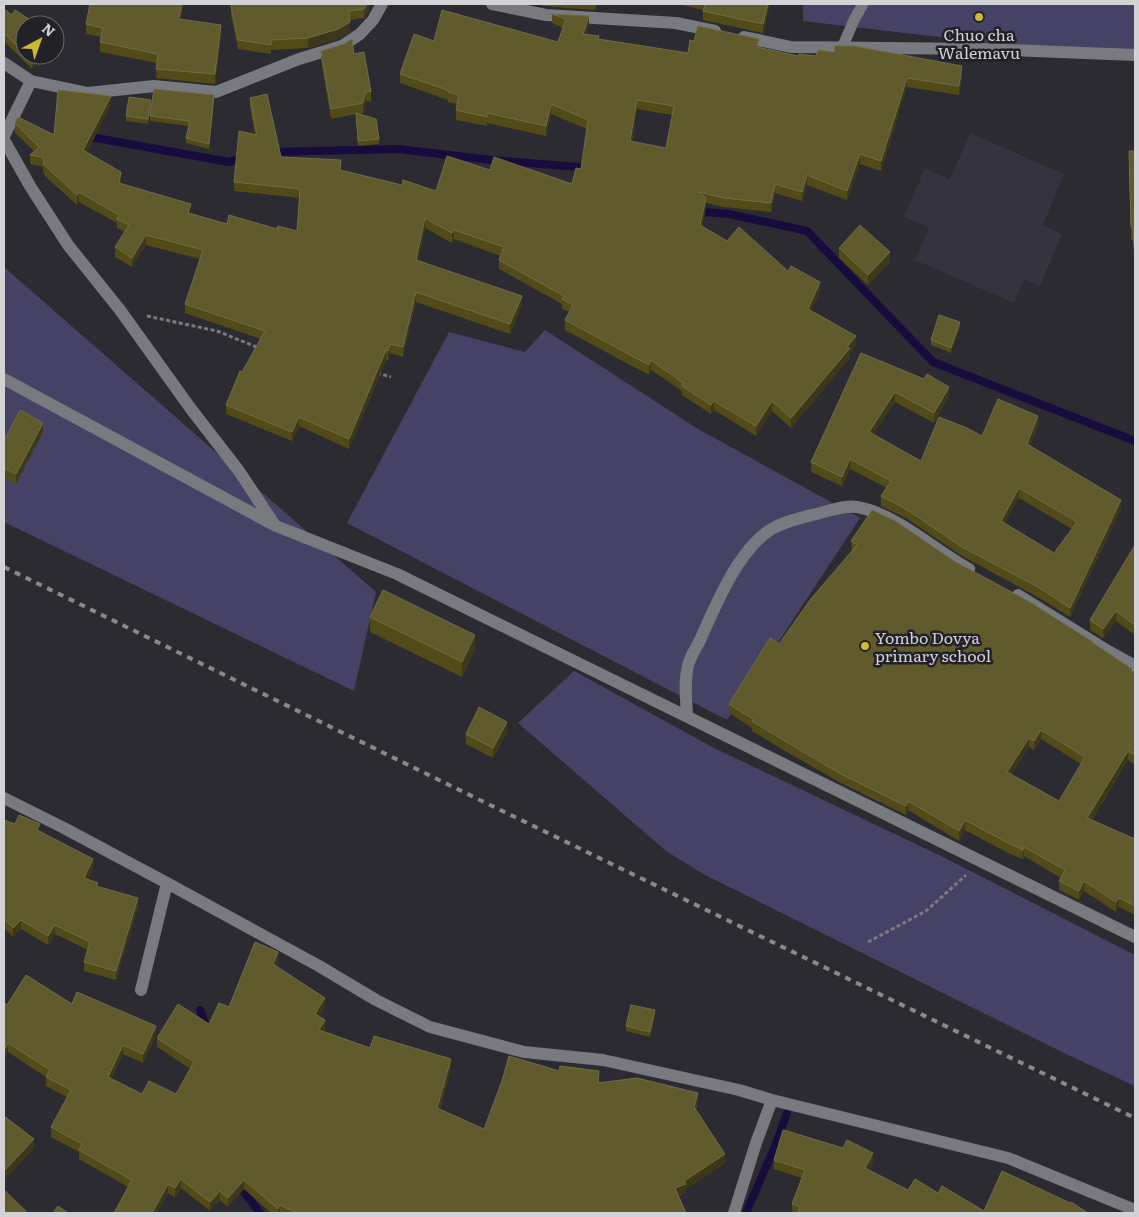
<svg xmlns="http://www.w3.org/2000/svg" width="1139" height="1217" font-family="Literata,serif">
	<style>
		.built { fill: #34333f }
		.green { fill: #464265 }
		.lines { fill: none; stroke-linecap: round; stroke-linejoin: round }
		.stream { stroke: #180b3d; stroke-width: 8 }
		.path { stroke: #7b7b80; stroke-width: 3; stroke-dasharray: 4 2.5; stroke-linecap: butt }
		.lane { stroke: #797980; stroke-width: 11 }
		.street { stroke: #797980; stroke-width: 12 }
		.secondary { stroke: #797980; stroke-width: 12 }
		.rail { stroke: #8a8a8e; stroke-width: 4; stroke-dasharray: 6 6; stroke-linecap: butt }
		.wall { fill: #534b17; fill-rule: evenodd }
		.shaded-wall { fill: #3d3819 }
		.building { fill: #605a2c; stroke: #726d47; fill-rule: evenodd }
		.poi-dot { fill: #cdb938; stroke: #212127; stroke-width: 2 }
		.labels { text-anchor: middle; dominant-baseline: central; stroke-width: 5; stroke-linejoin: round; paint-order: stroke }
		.poi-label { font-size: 16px; fill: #d3d3d7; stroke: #212127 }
	</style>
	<rect width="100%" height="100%" fill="#2b2b31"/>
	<path class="built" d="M970,133L1064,174L1043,225L1062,234L1040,286L1024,279L1014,303L915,260L929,228L904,217L925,168L950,179Z"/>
	<path class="green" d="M803,4H1135V60L803,21Z
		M4,267L376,592L354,691L4,522Z
		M545,330L698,429L860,518L727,720L347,523L449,332L525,352Z
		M574,671L714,748L939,855L1135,955V1086L1068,1055L705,875L666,851L518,723Z"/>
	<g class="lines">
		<path class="stream" d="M85,136L229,162L245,158
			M271,152L398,149L492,160L591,168
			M696,208L704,212L729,214L807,231L933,362L1135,441
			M200,1010L207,1029
			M237,1183L260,1213
			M746,1213L775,1146L787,1113"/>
		<path class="path" d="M147,316L217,331L259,348
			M377,373L391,377
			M868,942L926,911L966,875"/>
		<path class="lane" d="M842,48L854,20L863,4"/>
		<path class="street" d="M4,63L31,81L88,93L154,86L216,92L299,59L342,46L360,34L373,20L382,4
			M4,136L31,81
			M4,140L30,186L68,245L120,310L191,409L239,471L274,524
			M4,379L276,526L397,574L1135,937
			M1018,595L1108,651L1135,666
			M687,715C686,699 684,682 688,666C690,656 697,647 701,638C716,604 738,551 770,530C784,521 804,517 820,513C832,510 845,505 857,507C897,514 934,550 969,569
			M4,798L64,828L167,883L319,966L376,1000L430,1027L524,1052L603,1060L739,1090L772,1100L1008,1158L1135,1210
			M141,990L167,883
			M734,1213L756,1143L772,1100"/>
		<path class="secondary" d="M492,4L546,15L676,23L715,31
			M744,37L791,47L981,49L1135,55"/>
		<path class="rail" d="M4,567L486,803L1135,1118"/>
	</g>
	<path class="wall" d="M369,4V10L364,18L350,20V31L338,39L308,48L271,50V54L238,49L231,15V6Z
		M543,4H597L595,10L543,6Z
		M680,4H770L763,33L703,20V10Z
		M4,9L25,25V55H40L32,69L4,41Z
		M552,14L589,26L586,34L599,39L688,53L759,48L798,56H816L962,75L959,95L907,87L881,171L860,164L847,200L807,185L802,201L775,193L771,212L724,207L706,203V207L702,226L727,241L788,271L820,291L811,310L856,345L850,353V358L791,428L772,411L756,436L714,410L711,414L682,395V391L651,370L649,375L565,330V320L569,312L562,309V304L499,269V260L501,256L454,239L452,243L425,228L418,260L522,305L510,334L416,302L403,357L390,353L388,360H386L349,449L299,426L292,441L226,414V405L242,372L261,339L185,313V304L200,259L146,245L132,267L115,257V247L125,232L117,228V223L79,202L77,205L44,175L43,167L30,164V155L34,151L15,133V123L54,135L111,105L87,152L121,182V184L191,213L227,224L297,231L300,198L234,191V182L255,135L250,107V98L281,157L341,170L402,185L436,191L490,170L572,184L581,169L587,129L551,114L546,136L487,123V126L456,120V110L457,104L448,102V100L400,83V74L434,41L558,42L563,28L552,23ZM637,109L672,115L666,148L632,142Z
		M181,19L221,34L215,84L156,78L157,63L100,52V42L102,37L86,34V24Z
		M321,51L354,54L371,92V102L366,101L363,113L359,114L379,139V144L358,146L356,114L331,119L321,61Z
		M214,100L209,149L186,143V138L189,126L150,121V116Z
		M151,105L148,124L126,121V116Z
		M1135,151V259H1134L1133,240H1131L1129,164Z
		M839,248L890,262L868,285L839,258Z
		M960,327L951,353L931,345V340Z
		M861,353L949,396L934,423L895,402L873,434L921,461L982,436L1038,426L1030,446L1121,509L1070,617L1038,597L962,556L906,518L881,506V496L887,488L850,469L842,486L811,472V462ZM1019,498L1072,529L1054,553L1004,523Z
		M43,432L16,484L4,478V441Z
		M851,541L954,561L1093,643L1135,673V765L1128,760L1092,820L1135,839V915L1119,907L1116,912L1084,891L1079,900L1059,890V881L1061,878L1024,856L1023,859L1008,853L965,830L959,841L908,810L906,815L841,783L785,751L752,731V728L729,713V704L779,644L852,551ZM1041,739L1081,764L1059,801L1011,775L1029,747L1034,750Z
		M1135,545V635L1116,621L1103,638L1090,630V620Z
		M370,617L475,650L462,677L370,632Z
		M507,732L493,758L466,744V734Z
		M4,821L40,831L93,869L88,879L98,886L138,907L116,980L84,971V962L88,950L55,934L48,945L21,929L13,937L4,928Z
		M278,961L276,966L325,1007L319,1017L325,1030L324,1031L370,1048L451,1068L440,1109L484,1129L599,1082L698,1102L696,1110L725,1163L686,1189V1193L678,1196L686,1213H271L244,1189L228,1207L220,1200L210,1211L181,1188L175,1197L168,1193L157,1213H114L128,1187L79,1159V1152L51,1137V1127L67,1097L46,1086V1077L8,1052L7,1005L72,1004L156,1036L143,1063L123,1054L111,1079L142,1094H176L191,1069L157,1047V1038L209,1024L229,1007Z
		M655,1015L650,1037L626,1031V1026Z
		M774,1160L873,1162L869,1170L908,1190L938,1193L984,1211L1088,1213H792V1204L802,1178L774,1169Z"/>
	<path class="shaded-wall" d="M182,4H184L179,28V19Z
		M367,4H369V10L364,18V9Z
		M768,4H770L763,33V24Z
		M589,16V26L583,43V34Z
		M350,22V31L338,39L308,48V38Z
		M221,25V34L215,84V74Z
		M35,55H40L32,69V60Z
		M962,66V75L959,95V86Z
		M907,78V87L881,171V161Z
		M366,91V101L363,113V103Z
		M214,95V100L209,149V144Z
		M111,96V105L83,160V150Z
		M151,100V105L148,124V119Z
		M637,100V109L630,151V141Z
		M551,104V114L546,136V126Z
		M860,154V164L847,200V191Z
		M121,172V182L119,193V183Z
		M807,175V185L802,201V192Z
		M775,184V193L771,212V203Z
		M79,192V202L77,205V195Z
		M706,198V207L700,235V225Z
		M425,218V228L416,269V260Z
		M454,230V239L452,243V233Z
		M146,235V245L132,267V258Z
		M890,252V262L868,285V275Z
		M820,282V291L808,318V309Z
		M416,292V302L403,357V347Z
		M522,296V305L510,334V324Z
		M960,322V327L951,353V348Z
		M856,336V345L850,353V358L791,428V418L847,347Z
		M390,344V353L388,360V351Z
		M386,350V360L349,449V439Z
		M651,360V370L649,375V365Z
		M949,387V396L934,423V413Z
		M895,392V402L869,441V432Z
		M714,401V410L711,414V405Z
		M772,401V411L756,436V426Z
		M1038,416V426L1027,453V444Z
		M299,417V426L292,441V432Z
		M43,423V432L16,484V474Z
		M850,459V469L842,486V477Z
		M1019,488V498L1001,531V521Z
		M1121,500V509L1070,617V608Z
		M1116,611V621L1103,638V629Z
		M475,635V650L462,677V662Z
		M507,722V732L493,758V748Z
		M1041,730V739L1034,750V741Z
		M1029,738V747L1007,782V772Z
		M1128,751V760L1087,827V818Z
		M908,801V810L906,815V806Z
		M965,820V830L959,841V831Z
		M1024,847V856L1023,859V850Z
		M93,859V869L84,887V878Z
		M1084,881V891L1079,900V891Z
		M138,898V907L116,980V971Z
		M1119,898V907L1116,912V902Z
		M21,920V929L13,937V928Z
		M55,925V934L48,945V936Z
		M278,952V961L273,973V964Z
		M325,998V1007L315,1023V1014Z
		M655,1010V1015L650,1037V1032Z
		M325,1020V1030L319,1039V1030Z
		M156,1026V1036L143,1063V1054Z
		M8,1043V1052L4,1060V1051Z
		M123,1045V1054L108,1086V1077Z
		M451,1059V1068L437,1117V1108Z
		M698,1093V1102L694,1117V1107Z
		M34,1139V1149L4,1180V1171Z
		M873,1153V1162L865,1177V1168Z
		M725,1154V1163L686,1189V1193L675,1197V1188L684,1181Z
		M181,1179V1188L175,1197V1188Z
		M244,1180V1189L228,1207V1198Z
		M168,1184V1193L157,1213H152Z
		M220,1191V1200L210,1211V1202Z
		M280,1205V1213H278V1209Z"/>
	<path class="building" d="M90,4H182L179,19L221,25L215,74L156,69L158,54L100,42L103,28L86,24Z
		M232,4H367L364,9L349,11L350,22L338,29L308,38L271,40V45L238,40L231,6Z
		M705,4H768L763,24L703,11Z
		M4,9L12,15L15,10L38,25H25V54L4,33Z
		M442,10L558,42L566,19L552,14L589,16L583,34L599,36L598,39L688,53L690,40L694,41L698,26L759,39L757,47L798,56L799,54L816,56L818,50L834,52L835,46H854L962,66L959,86L907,78L881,161L860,154L847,191L807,175L802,192L775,184L771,203L724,198L699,192L706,198L700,225L727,241L739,227L788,271L791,266L820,282L808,309L856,336L847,347L850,348L791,418L772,401L756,426L714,401L711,405L682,386L683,383L651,360L649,365L565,320L573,305L562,299L564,296L499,260L504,247L454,230L452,233L425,218L416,260L522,296L510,324L416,292L403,347L390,344L388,351L386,350L349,439L299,417L292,432L226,405L240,371L242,372L265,331L185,304L203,250L146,235L132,258L115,247L129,225L117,219L119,215L79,192L77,195L44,165L43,157L30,155L39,147L15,123L18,117L54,135L58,90L111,96L83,150L121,172L119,183L191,204L188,213L227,224L229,215L277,229L278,226L297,231L300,189L234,182L239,131L257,135L250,98L267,94L281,157L341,160L340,170L402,185L403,180L436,191L447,156L490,170L494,157L572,184L576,168L581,169L588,120L551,104L546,126L487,113V117L456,110L459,95L448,92V90L400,74L414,34L434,41ZM637,100L674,106L666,148L630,141Z
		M352,39L354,54L364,52L371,92L366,91L363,103L331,109L321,51L344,44Z
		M26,55H35L32,60Z
		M154,89L214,95L209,144L186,138L190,121L150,116Z
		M129,97L151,100L148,119L126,116Z
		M356,113L376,119L379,139L358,141Z
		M1129,151H1135V246H1134L1133,227H1131Z
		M860,225L890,252L868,275L839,248Z
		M939,315L960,322L951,348L931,340Z
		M861,353L924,379L927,374L949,387L934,413L895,392L869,432L921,461L939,417L967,428L982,436L998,399L1038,416L1027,444L1121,500L1070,608L1038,587L962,547L906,509L881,496L891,481L850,459L842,477L811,462ZM1019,488L1077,522L1054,553L1001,521Z
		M20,410L43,423L16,474L4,468V441Z
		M872,510L897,522L954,561L1030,602L1093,642V643L1132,669L1131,671L1135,673V755L1128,751L1087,818L1135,839V906L1119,898L1116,902L1084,881L1079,891L1059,881L1065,870L1024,847L1023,850L1008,843L965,820L959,831L908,801L906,806L841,774L785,741L752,721L753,719L729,704L770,638L779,644L810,600L857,545L851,541ZM1041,730L1085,757L1059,801L1007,772L1029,738L1034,741Z
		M1135,545V625L1116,611L1103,629L1090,620Z
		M383,590L475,635L462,662L370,617Z
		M479,707L507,722L493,748L466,734Z
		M19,815L40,824L37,830L93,859L84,878L98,883L96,886L138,898L116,971L84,962L90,942L55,925L48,936L21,920L13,928L4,919V820L15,824Z
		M255,942L278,952L273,964L325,998L315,1014L325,1020L319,1030L370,1048L374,1036L451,1059L437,1108L484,1129L502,1081L509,1056L559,1071L560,1066L599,1071L598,1083L637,1078L698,1093L694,1107L725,1154L684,1181L686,1184L675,1188L686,1213H297L280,1205L278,1209L244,1180L228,1198L220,1191L210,1202L181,1179L175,1188L168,1184L152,1213H114L132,1180L79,1150L82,1144L51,1127L71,1090L46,1077L50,1070L8,1043L4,1051V1002L7,1005L26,975L72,1004L77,992L156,1026L143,1054L123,1045L108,1077L142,1094L149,1081L176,1094L194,1062L157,1038L178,1004L209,1024L219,1003L229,1007Z
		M631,1005L655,1010L650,1032L626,1026Z
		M4,1116L34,1139L4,1171Z
		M783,1130L787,1131L843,1148L847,1140L873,1153L865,1168L908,1190L915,1179L938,1193L942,1186L984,1211L1002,1171L1070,1203L1071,1202L1088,1213H798L800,1207L792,1204L805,1170L774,1160Z
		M4,1190L28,1213H4Z
		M58,1206L68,1213H53Z"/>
	<g class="poi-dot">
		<circle cx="979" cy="17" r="5"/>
		<circle cx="865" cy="646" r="5"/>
	</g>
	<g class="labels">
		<g class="poi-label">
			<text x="979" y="34">Chuo cha<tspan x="979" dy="18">Walemavu</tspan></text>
			<text x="875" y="637" text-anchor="start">Yombo Dovya<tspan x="875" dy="18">primary school</tspan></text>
		</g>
	</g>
	<rect width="1139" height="1217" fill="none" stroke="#d3d3d7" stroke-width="10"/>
	<g transform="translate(40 40) rotate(41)"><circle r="24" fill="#212127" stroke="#68686d"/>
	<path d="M0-4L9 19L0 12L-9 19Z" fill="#cdb938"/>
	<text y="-8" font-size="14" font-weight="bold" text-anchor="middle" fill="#d3d3d7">N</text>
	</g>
</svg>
